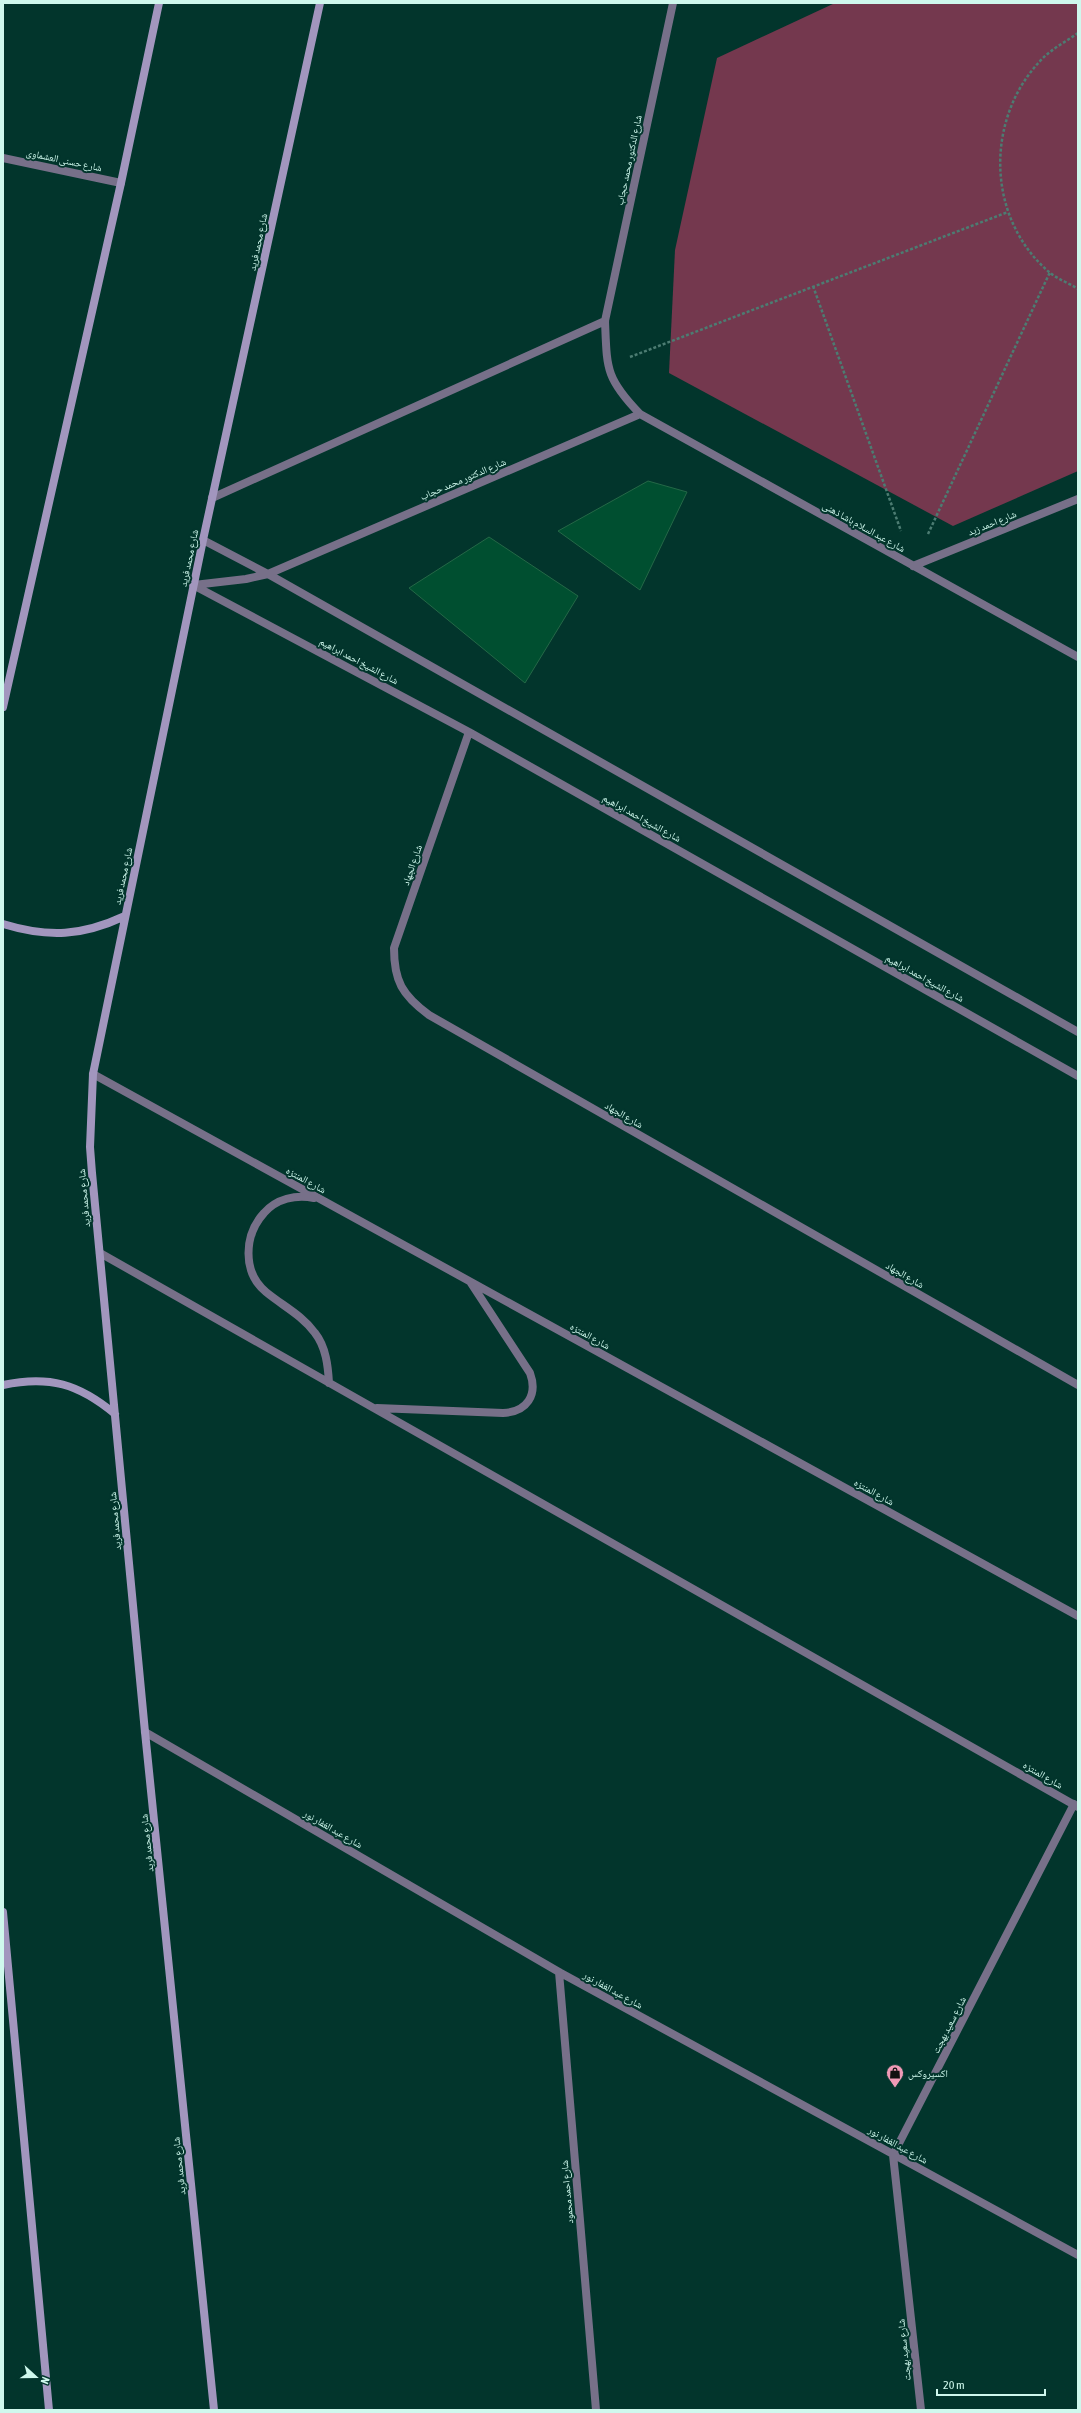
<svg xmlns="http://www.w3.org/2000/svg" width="1081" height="2413" font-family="'Asap Condensed','Noto Naskh Arabic',sans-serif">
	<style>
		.green { fill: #74384e }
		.building { fill: #004f30; stroke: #246847 }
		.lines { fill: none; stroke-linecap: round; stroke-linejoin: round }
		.path { stroke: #4c7c72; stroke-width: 2.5; stroke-dasharray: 3 2; stroke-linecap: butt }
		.minor { stroke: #777089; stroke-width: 8 }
		.tertiary { stroke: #777089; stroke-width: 8 }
		.secondary { stroke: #a296be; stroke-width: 8 }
		.labels { text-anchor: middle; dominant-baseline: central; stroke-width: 4; stroke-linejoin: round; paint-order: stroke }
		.street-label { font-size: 10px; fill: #cff8ed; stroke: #02352c }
		.poi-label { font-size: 10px; fill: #cff8ed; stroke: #02352c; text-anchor: start }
	</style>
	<rect width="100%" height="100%" fill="#02352c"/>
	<path class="green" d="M835,3H1078V471L953,526L669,373L675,250L717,58Z"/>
	<path class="building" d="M648,481L687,492L640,590L558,531Z
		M489,537L578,596L525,683L409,588Z"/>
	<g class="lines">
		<path class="path" d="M1078,33C1067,41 1053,48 1043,58C985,116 985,217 1049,272C1057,279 1069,283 1078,289
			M813,286L901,531
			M630,357L1008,212
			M928,534L1050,272"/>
		<path class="minor" d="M673,3L605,321C607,368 605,378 640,414L1078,657
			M3,158L121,183
			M212,498L605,321
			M203,540L268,574L1078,1032
			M913,566L1078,499
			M193,585L469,732L1078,1076
			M194,585L246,579L268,574L640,414
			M469,732L394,948C394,981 402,995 429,1015L1078,1385
			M145,1732L559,1972L1078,2255
			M559,1972L596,2410
			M921,2410L893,2155L1074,1804"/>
		<path class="tertiary" d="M93,1074L1078,1616
			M314,1198C296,1194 276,1199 264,1213C244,1235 242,1272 266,1292C283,1306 302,1315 315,1333C326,1347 328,1366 329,1383
			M100,1253L1078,1807
			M377,1408L503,1413C527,1412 538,1395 530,1373L471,1283"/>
		<path class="secondary" d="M3,707L121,183L159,3
			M3,924C49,938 82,936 125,916
			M3,1385C49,1375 79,1384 115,1414
			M3,1912L49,2410
			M214,2410L145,1732L92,1173L90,1147L93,1074L203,540L320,3"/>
	</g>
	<defs>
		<g id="shop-pin" transform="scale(0.9)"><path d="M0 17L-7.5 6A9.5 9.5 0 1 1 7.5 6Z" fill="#f09ab6" stroke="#02352c"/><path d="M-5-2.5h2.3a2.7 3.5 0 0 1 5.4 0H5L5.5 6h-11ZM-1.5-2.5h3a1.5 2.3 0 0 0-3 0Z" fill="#111"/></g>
	</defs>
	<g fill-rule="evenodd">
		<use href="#shop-pin" x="895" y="2073"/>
	</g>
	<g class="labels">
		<g class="street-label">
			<text transform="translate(64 160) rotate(12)">شارع حسنى العشماوى</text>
			<text transform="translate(629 160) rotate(-78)">شارع الدكتور محمد حجاب</text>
			<text transform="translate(258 242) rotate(-78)">شارع محمد فريد</text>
			<text transform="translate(463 479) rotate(-23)">شارع الدكتور محمد حجاب</text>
			<text transform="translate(992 523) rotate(-22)">شارع احمد زيد</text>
			<text transform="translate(864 527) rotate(29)">شارع عبد السلام باشا ذهنى</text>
			<text transform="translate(189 558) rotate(-78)">شارع محمد فريد</text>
			<text transform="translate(359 661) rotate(28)">شارع الشيخ احمد ابراهيم</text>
			<text transform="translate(642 818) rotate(29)">شارع الشيخ احمد ابراهيم</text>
			<text transform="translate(412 865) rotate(-71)">شارع الجهاد</text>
			<text transform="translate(123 876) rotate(-78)">شارع محمد فريد</text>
			<text transform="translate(925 978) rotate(29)">شارع الشيخ احمد ابراهيم</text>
			<text transform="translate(624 1115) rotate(30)">شارع الجهاد</text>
			<text transform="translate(306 1180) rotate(29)">شارع المنتزه</text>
			<text transform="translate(84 1198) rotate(-95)">شارع محمد فريد</text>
			<text transform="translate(905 1275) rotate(30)">شارع الجهاد</text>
			<text transform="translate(590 1336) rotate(29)">شارع المنتزه</text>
			<text transform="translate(874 1492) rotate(29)">شارع المنتزه</text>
			<text transform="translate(115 1521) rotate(-95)">شارع محمد فريد</text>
			<text transform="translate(1043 1775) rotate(30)">شارع المنتزه</text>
			<text transform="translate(333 1829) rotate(30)">شارع عبد الغفار نور</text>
			<text transform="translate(147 1843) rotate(-96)">شارع محمد فريد</text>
			<text transform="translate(613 1990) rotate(29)">شارع عبد الغفار نور</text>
			<text transform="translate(949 2025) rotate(-63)">شارع سعيد بهجت</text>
			<text transform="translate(898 2145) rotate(29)">شارع عبد الغفار نور</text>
			<text transform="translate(179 2166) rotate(-96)">شارع محمد فريد</text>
			<text transform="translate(567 2192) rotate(-95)">شارع احمد محمود</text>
			<text transform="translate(904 2350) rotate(-96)">شارع سعيد بهجت</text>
		</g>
		<g class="poi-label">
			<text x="908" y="2073">اكسيروكس</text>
		</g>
	</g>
	<rect width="1081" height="2413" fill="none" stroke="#cff8ed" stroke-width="8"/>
	<g transform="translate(36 2377) rotate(111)" stroke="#02352c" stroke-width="3" paint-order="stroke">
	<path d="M0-3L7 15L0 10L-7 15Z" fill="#cff8ed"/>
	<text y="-6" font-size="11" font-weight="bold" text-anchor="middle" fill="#cff8ed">N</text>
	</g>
	<path d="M937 2389v6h108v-6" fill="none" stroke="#cff8ed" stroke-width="2"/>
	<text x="943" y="2389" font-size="12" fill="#cff8ed" stroke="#02352c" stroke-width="3" paint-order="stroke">20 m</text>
</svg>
